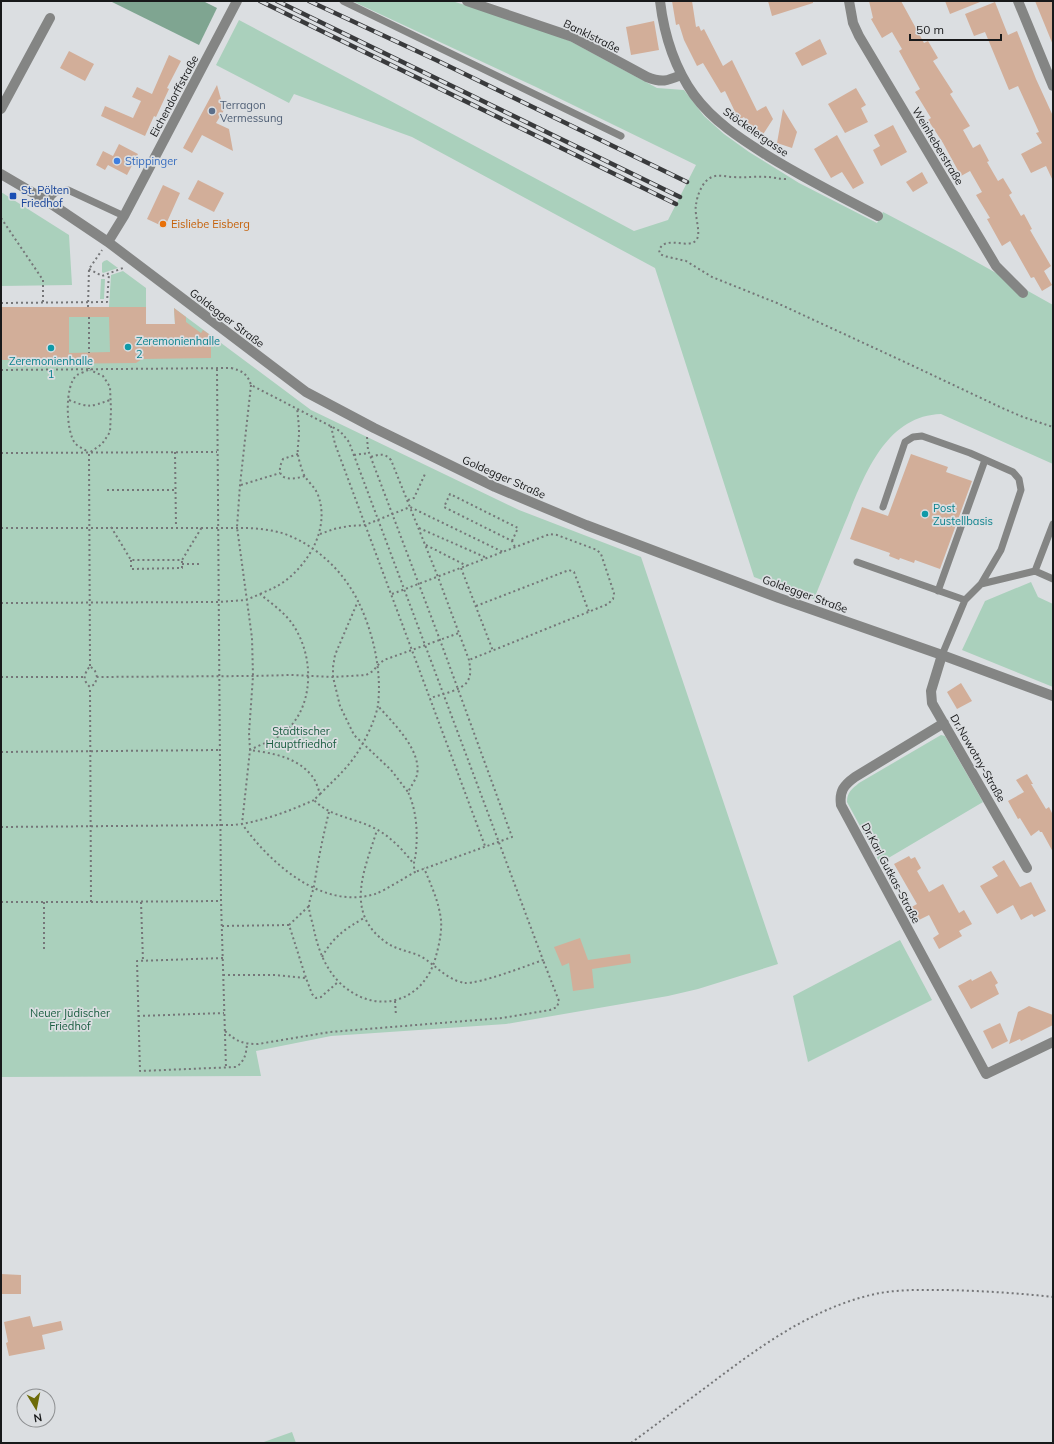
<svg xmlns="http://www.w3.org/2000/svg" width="1054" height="1444" font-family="Mulish,sans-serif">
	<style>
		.green { fill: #aad0bc }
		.forest { fill: #7fa591 }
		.building { fill: #d2ae99; fill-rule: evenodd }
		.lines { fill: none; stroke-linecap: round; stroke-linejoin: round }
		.path { stroke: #757678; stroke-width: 2; stroke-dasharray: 2 3; stroke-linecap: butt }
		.service { stroke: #848584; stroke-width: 7 }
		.minor { stroke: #848584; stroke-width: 10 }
		.tertiary { stroke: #848584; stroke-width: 10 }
		.rail-casing { stroke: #393a3c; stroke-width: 4.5 }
		.rail { stroke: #dbdee1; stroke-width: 3; stroke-dasharray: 9; stroke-linecap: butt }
		.service-dot { fill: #5c6f8a; stroke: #dbdee1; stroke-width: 1.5 }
		.shop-dot { fill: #3f7fe0; stroke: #dbdee1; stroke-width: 1.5 }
		.transit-dot { fill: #1a4fb4; stroke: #dbdee1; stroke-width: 1.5 }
		.food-dot { fill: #e8710a; stroke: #dbdee1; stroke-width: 1.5 }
		.culture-dot { fill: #0f9aa8; stroke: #dbdee1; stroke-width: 1.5 }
		.labels { text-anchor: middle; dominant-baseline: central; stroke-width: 3.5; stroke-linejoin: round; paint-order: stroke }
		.street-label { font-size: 11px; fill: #18191a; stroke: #dbdee1 }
		.service-label { font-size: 11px; fill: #4e5e75; stroke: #dbdee1; text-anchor: start }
		.shop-label { font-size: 11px; fill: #366cbe; stroke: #dbdee1; text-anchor: start }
		.transit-label { font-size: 11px; fill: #164399; stroke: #dbdee1; text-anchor: start }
		.food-label { font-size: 11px; fill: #c56008; stroke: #dbdee1; text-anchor: start }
		.culture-label { font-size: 11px; fill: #0d838f; stroke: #dbdee1; text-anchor: start }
		.park-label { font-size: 11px; fill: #1a5d41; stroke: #dbdee1 }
	</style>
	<rect width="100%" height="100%" fill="#dbdee1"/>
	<path class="green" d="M352,1H452L523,23L570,41L657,88L684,90L704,116L724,134L749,152L799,183L877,223L883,212L957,251L1053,305V464L941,414C883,416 863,480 844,525C834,550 824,574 814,599L754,577L655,268L412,137L294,94L289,103L216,65L239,20L634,231L668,220L696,165L536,87Z
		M1,192L69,235L72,285L1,286Z
		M107,260L118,268L103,273L102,272V263L104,261Z
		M123,271L146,288V324H175L174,308L311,410L519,510L641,557L778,964L698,989L668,996L506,1024L331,1036L256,1051L261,1076L1,1077V307H109L111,275Z
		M101,279H105L104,299H100Z
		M1031,582L1038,597L1053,604V687L962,650L985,601Z
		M941,735L945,736L983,802L880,863L847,802C847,792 852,789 859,783Z
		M900,940L932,1000L808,1062L793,996Z
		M292,1432L296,1443H261Z"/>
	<path class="forest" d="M110,1H203L217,8L199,45Z"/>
	<path class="building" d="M672,1H692L696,27L699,26L701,31L704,29L723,66L732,60L757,111L766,106L773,119L762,136L749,125L744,117L739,120L725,91L721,93L703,63L697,66L684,40L679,24L676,25Z
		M768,1H813V3L772,16Z
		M869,1H901L924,43L928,41L938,58L933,61L953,92L950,94L970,126L963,130L973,148L980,144L989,161L987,162L998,181L1003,178L1012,193L1009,195L1021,216L1024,214L1032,229L1030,230L1051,266L1044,271L1052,285L1042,291L1034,277L1031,278L1010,241L1002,246L987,219L990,218L976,195L982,192L970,171L961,176L943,143L928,120L931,118L915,92L920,89L899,51L902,49L892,32L882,38L871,19L873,18Z
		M945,1H980V2L950,14Z
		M1035,1H1053V45Z
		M995,2L1008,35L1017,31L1036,79L1053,116V181L1046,166L1031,173L1021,154L1042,143L1036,133L1039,132L1018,86L1009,90L985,32L974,36L965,14Z
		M654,21L659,50L631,55L626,27Z
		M820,39L827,54L802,66L795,53Z
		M69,51L94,64L85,81L60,68Z
		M169,55L181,61L167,88L169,89L156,117L154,116L145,136L101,116L105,106L133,118L141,101L132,97L137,87L152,94Z
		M217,85L224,110L216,123L229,129L233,151L202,135L192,153L183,148Z
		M856,88L866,105L861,108L868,122L845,133L828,104Z
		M783,109L797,132L792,148L777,143Z
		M893,125L907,152L881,166L873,150L880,146L874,135Z
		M837,135L864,183L853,189L842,172L831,178L814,149Z
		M119,144L138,154L127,175L108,165L105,170L96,165L103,151L113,156Z
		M922,172L928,183L913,192L906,182Z
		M198,180L224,193L214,212L188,199Z
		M163,185L180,193L167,222L164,221L162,226L147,219Z
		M1,307H146V324H175L174,308L186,317V322L201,333L203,330L216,339L211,345V358L142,359L136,363L43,364L37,359L1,360ZM69,317H109L110,352L69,353Z
		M911,454L948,467L946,472L972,481L940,569L915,560L914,563L900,558L899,560L889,556L890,553L850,539L862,507L888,516Z
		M961,683L972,701L957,709L947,692Z
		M1027,774L1033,784H1031L1046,809L1049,807L1053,815V852L1042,832H1040L1039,830L1031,836L1020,818L1018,819L1008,801L1024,792L1016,780Z
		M909,856L911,859L915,857L921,868L917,871L929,892L943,884L959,913L964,910L972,924L959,931L962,936L939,949L933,938L939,934L929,915L915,922L908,909L917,904L894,864Z
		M1004,860L1020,887L1031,882L1046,911L1034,917L1032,914L1021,920L1013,905L997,914L980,886L998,876L992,867Z
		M580,938L588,960L630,954L631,963L592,969L594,988L573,991L569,963L562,966L554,947Z
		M991,971L998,983L995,985L999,994L971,1009L958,986L971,979L972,981Z
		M1029,1006L1053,1015V1025L1021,1041L1020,1039L1009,1044L1018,1012Z
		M1000,1023L1008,1041L992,1049L983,1031Z
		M1,1274L21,1275V1294H1Z
		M30,1316L33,1327L61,1321L63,1330L42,1335L45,1349L9,1356L6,1343L8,1342L4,1322Z"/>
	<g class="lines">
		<path class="path" d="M786,179C779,179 773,177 767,177C756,176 745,178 733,177C726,177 719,174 712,177C702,181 697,196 696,205C694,214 701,232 697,239C690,251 666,234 659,250L660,254L664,256L686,261L712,277L777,303L909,364L1000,407L1023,417L1053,427
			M1,218L43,280V303
			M89,269L102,276L123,268
			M1,303L107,302L109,274
			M88,307L89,269L102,250
			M89,317V353
			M89,363V369
			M217,369L221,901L226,1068
			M1,370L231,368C242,371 247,373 251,385L340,431L349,442L543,960C526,966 480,984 464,983C461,982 456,981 453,979C440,973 431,961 418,955C407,951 396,949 387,943C343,913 365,869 377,830
			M88,370C85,372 80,373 77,375C64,385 66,432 75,443C78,447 84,449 88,452
			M251,385L240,485L237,527L252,638L253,676L249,733L250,750C272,753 297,757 312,776C316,781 318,788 320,794L314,800C330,817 356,818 376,829C391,837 403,850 413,863
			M69,400C89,408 90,407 110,400
			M331,426L335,444L485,846
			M367,437L368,450L440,640L512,837L415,872
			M175,452L176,527
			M1,453L217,452
			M298,454L283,459C273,480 289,481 305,476
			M354,455L369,453
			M371,457C379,454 385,453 391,460L438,577L469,660C470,667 472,675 467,682C462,690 440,695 430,698
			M241,485L280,473
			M107,490H176
			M408,500L414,498L425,474
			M111,527L131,560H182L202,527
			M1,528H249C261,529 273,530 285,534C317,546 343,571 358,601L335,655L333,667V677L340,706L354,735L391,770L408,792
			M419,528L487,558
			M320,534L334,529L349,526L365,525L410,507L503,552
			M512,541L518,528L450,494L444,507L512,541L515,547
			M426,545L467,566
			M131,560V569L182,568V560
			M182,564H199
			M461,568L493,651
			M260,594C269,590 277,587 285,581C310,562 330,527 318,495C315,487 308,482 304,475C302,470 299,461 298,455C297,448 299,440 299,433C299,425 298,417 297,408
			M392,594L542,537L550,534L557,535L597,550L601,554L614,593L613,599L608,604L469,660
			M1,603L219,602L246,600L260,594C272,604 287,614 295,628C313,657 314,702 289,728C279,739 263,743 250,750L242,824C271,864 322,910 375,894C386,890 404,878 415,872C412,861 416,860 416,850C418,831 416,809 408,792C411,786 415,781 417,775C422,750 393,723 378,706
			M476,606L569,570L574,572L589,612
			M90,666L89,453L102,444L110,432L111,410L110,387L103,376L90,370
			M1,677H84
			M97,677L95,671L90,666C84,674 82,680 90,687L95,684L97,677L253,676L291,675L333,677L366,675L373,671L378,665L384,660L459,633
			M1,752L220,750
			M320,794C334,780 349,767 359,750C366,739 376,718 378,705C382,670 373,632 358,601
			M329,812C323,836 318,861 314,886C313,892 309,900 309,906C309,914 313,923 314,930C318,949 325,967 338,981C373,1017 424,1004 436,956C439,945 442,932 441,920C439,902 431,885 424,868
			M1,827L232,825C258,823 290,811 314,800
			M1,902H91L90,687
			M44,902V949
			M91,902L221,901
			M141,902L143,961
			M289,925L309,906
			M222,926L289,925L306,978
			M322,957C333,937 345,929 364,918
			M223,958L137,961L140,1071L236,1067C245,1061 246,1054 247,1044
			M223,975H276L306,978L312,994L316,998L321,997L338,982
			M395,1001L396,1016
			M138,1016L224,1013
			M225,1031C236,1041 242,1044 258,1044L330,1032L502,1018L550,1010L557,1007L559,1001L543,960
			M631,1443C657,1424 683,1404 709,1385C759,1347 812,1308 875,1294C898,1289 923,1290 947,1290C983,1291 1018,1293 1053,1297"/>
		<path class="service" d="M343,1L621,136
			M47,201L56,192L68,190L124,216
			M883,507L905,442L913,437L922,436L970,453L1013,472L1019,479L1021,490L1001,550L981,584
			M857,562L965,600
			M1035,571L1053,524
			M938,591L985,460
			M942,655L965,600L981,584L1035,571L1053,579"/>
		<path class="minor" d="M467,1L573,37L647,77C662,83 667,81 681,75
			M660,1C664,34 674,67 694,95C713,121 741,139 768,156C804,178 841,197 878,216
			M849,1L853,23L859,36L996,266L1023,293
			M1018,1L1053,86
			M1,109L50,18
			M942,655L931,691L932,703L1027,868
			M944,723L855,777C844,785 839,791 841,805L986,1074L1053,1042"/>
		<path class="tertiary" d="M1,174L47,201L108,242L306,392L374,428L495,487L586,525L779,598L942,655L1053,696
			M108,242L124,216L237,1"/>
		<g class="rail-casing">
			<path id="rail" d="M260,1L676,204
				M277,1L680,197
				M309,1L436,60L687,182"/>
		</g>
		<use href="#rail" class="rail"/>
	</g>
	<circle class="service-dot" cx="212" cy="111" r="4"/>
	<circle class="shop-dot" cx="117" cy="161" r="4"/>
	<rect class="transit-dot" x="9" y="192" width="8" height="8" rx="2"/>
	<circle class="food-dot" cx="163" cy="224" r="4"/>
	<g class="culture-dot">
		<circle cx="128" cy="347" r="4"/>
		<circle cx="51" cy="348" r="4"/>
		<circle cx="925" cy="514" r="4"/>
	</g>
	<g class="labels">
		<g class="street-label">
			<text transform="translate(592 36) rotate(26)">Banklstraße</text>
			<text transform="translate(174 96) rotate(-62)">Eichendorffstraße</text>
			<text transform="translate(756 132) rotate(35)">Stöckelergasse</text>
			<text transform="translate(938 146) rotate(59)">Weinheberstraße</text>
			<text transform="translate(227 318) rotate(37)">Goldegger Straße</text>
			<text transform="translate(504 477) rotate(24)">Goldegger Straße</text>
			<text transform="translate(805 594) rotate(20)">Goldegger Straße</text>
			<text transform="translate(978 758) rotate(60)">Dr.Nowotny-Straße</text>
			<text transform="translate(891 873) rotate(62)">Dr.Karl Gutkas-Straße</text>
		</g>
		<g class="service-label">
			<text x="220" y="105">Terragon<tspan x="220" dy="13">Vermessung</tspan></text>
		</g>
		<g class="shop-label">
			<text x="125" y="161">Stippinger</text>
		</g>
		<g class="transit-label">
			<text x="21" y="190">St. Pölten<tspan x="21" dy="13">Friedhof</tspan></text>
		</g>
		<g class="food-label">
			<text x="171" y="224">Eisliebe Eisberg</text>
		</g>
		<g class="culture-label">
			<text x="136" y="341">Zeremonienhalle<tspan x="136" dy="13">2</tspan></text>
			<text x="51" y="361" text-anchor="middle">Zeremonienhalle<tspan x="51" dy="13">1</tspan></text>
			<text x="933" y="508">Post<tspan x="933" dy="13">Zustellbasis</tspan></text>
		</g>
		<g class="park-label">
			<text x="301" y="731">Städtischer<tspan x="301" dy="13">Hauptfriedhof</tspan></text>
			<text x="70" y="1013">Neuer Jüdischer<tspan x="70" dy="13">Friedhof</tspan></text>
		</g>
	</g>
	<rect width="1054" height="1444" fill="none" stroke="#18191a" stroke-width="4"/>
	<g transform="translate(36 1408) rotate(170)"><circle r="19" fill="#dbdee1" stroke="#8d8f91"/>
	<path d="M0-3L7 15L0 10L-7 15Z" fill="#6d6b08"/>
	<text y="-6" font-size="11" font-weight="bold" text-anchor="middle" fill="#18191a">N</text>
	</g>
	<path d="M910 34v6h91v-6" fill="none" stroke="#18191a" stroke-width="2"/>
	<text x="916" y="34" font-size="12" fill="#18191a" stroke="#dbdee1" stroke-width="3" paint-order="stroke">50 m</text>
</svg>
